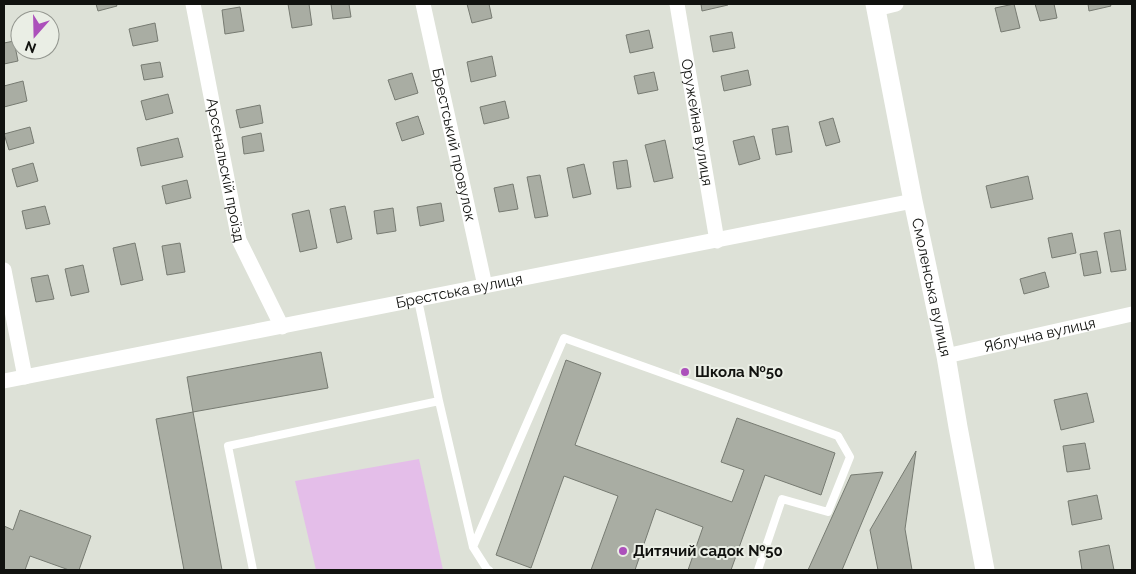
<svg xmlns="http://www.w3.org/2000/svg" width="1136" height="574" font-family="Raleway,sans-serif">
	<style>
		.green { fill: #e4bee9 }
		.building { fill: #a9ada3; stroke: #777b72 }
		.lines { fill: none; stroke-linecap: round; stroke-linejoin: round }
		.service { stroke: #fff; stroke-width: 8 }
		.minor { stroke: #fff; stroke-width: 15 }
		.tertiary { stroke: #fff; stroke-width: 19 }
		.poi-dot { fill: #ac50bb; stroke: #eaeee5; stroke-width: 2 }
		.labels { text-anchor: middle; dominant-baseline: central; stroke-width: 4; stroke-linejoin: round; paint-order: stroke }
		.street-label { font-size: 15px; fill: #11120f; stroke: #eaeee5 }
		.poi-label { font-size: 15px; font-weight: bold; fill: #11120f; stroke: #eaeee5; text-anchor: start }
	</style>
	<rect width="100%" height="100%" fill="#dde1d7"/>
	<path class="green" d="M419,459L443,570H316L295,481Z"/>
	<path class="building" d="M96,4H116L117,6L98,11Z
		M288,4H309L312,25L292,28Z
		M331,4H349L351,17L333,19Z
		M467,4H489L492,18L472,23Z
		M701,4H727L728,5L702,11Z
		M1014,4L1020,28L1001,32L995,8Z
		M1035,4H1054L1057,18L1040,21Z
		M1088,4H1110L1111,6L1089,11Z
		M240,7L244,31L225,34L222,10Z
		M155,23L158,41L133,46L129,29Z
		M649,30L653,48L630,53L626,35Z
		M732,32L735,48L713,52L710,36Z
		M14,41L18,61L4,64V43Z
		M492,56L496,76L471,82L467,62Z
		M160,62L163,77L144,80L141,65Z
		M748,70L751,85L724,91L721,76Z
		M654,72L658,90L638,94L634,76Z
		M412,73L418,93L395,100L388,80Z
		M23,81L27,101L4,107V86Z
		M168,94L173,113L146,120L141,101Z
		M505,101L509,118L484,124L480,107Z
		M260,105L263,123L240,128L236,110Z
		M418,116L424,134L402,141L396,123Z
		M833,118L840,142L826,146L819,122Z
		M788,126L792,152L776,155L772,129Z
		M30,127L34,143L9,150L4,134Z
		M261,133L264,151L244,154L242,137Z
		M754,136L760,159L739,165L733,141Z
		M178,138L183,157L141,166L137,148Z
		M665,140L673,178L654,182L645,145Z
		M627,160L631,187L617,189L613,162Z
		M33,163L38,181L17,187L12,169Z
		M584,164L591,194L573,198L567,168Z
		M540,175L548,216L535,218L527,177Z
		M1028,176L1033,199L991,208L986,186Z
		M187,180L191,198L166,204L162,186Z
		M513,184L518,209L499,212L494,188Z
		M441,203L444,221L420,226L417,207Z
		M45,206L50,224L26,229L22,211Z
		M345,206L352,239L337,243L330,209Z
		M393,208L396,231L377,234L374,211Z
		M309,210L317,248L300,252L292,214Z
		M1120,230L1126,270L1111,272L1104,233Z
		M1072,233L1076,253L1052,258L1048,238Z
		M135,243L143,280L121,285L113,248Z
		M180,243L185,272L167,275L162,246Z
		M1097,251L1101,273L1084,276L1080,254Z
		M83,265L89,292L71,296L65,269Z
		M1045,272L1049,287L1024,294L1020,279Z
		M48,275L54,299L36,302L31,278Z
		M321,352L328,388L193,412L187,377Z
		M566,360L601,373L575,445L732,502L744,470L721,462L737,418L835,453L821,495L765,475L731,570H688L703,527L656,509L635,570H591L618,496L564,476L531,568L496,555Z
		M1087,393L1094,422L1061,430L1054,400Z
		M193,412L222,570H184L156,419Z
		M1085,443L1090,469L1067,472L1063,446Z
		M916,451L905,529L912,570H878L870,530Z
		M883,472L842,570H808L851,475Z
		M1097,495L1102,519L1072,525L1068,501Z
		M20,510L91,536L79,570H69L30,556L25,570H4V526L13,530Z
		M1109,545L1114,570H1082L1079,551Z"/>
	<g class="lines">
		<path class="service" d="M439,401L473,547L487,569L489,570
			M473,547L564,338L838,436L850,457L828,512L782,499L758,570
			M253,570L228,446L439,401L418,300"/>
		<g class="minor">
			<path id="s1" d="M193,4L239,240L282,327"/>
			<path id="s2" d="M423,4L485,286"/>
			<path id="s3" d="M677,4L717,241"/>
			<path d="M876,9L896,4"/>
			<path d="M4,270L25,377"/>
			<path id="s4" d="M946,356L1132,314"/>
			<path id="s5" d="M4,381L913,201"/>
		</g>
		<path class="tertiary" id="s6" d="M875,4L913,201L946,356L958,427L985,570"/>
	</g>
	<g class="poi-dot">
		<circle cx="685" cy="372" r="5"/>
		<circle cx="623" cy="551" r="5"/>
	</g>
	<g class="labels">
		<g class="street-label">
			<text stroke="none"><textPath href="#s3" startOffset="120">Оружейна вулиця</textPath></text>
			<text stroke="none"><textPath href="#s2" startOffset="144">Брестський провулок</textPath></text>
			<text stroke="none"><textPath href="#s1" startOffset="169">Арсєнальскій проїзд</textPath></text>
			<text stroke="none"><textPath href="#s6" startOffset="289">Смоленська вулиця</textPath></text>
			<text stroke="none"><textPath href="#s5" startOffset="464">Брестська вулиця</textPath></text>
			<text stroke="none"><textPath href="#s4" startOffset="96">Яблучна вулиця</textPath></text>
		</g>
		<g class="poi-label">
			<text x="695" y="372">Школа №50</text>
			<text x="633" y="551">Дитячий садок №50</text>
		</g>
	</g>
	<rect width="1136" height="574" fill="none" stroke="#11120f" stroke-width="10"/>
	<g transform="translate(35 35) rotate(200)"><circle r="24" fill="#eaeee5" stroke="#93968f"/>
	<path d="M0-4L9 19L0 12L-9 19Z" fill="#ac50bb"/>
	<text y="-8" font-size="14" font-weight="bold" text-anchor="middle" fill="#11120f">N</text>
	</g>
</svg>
